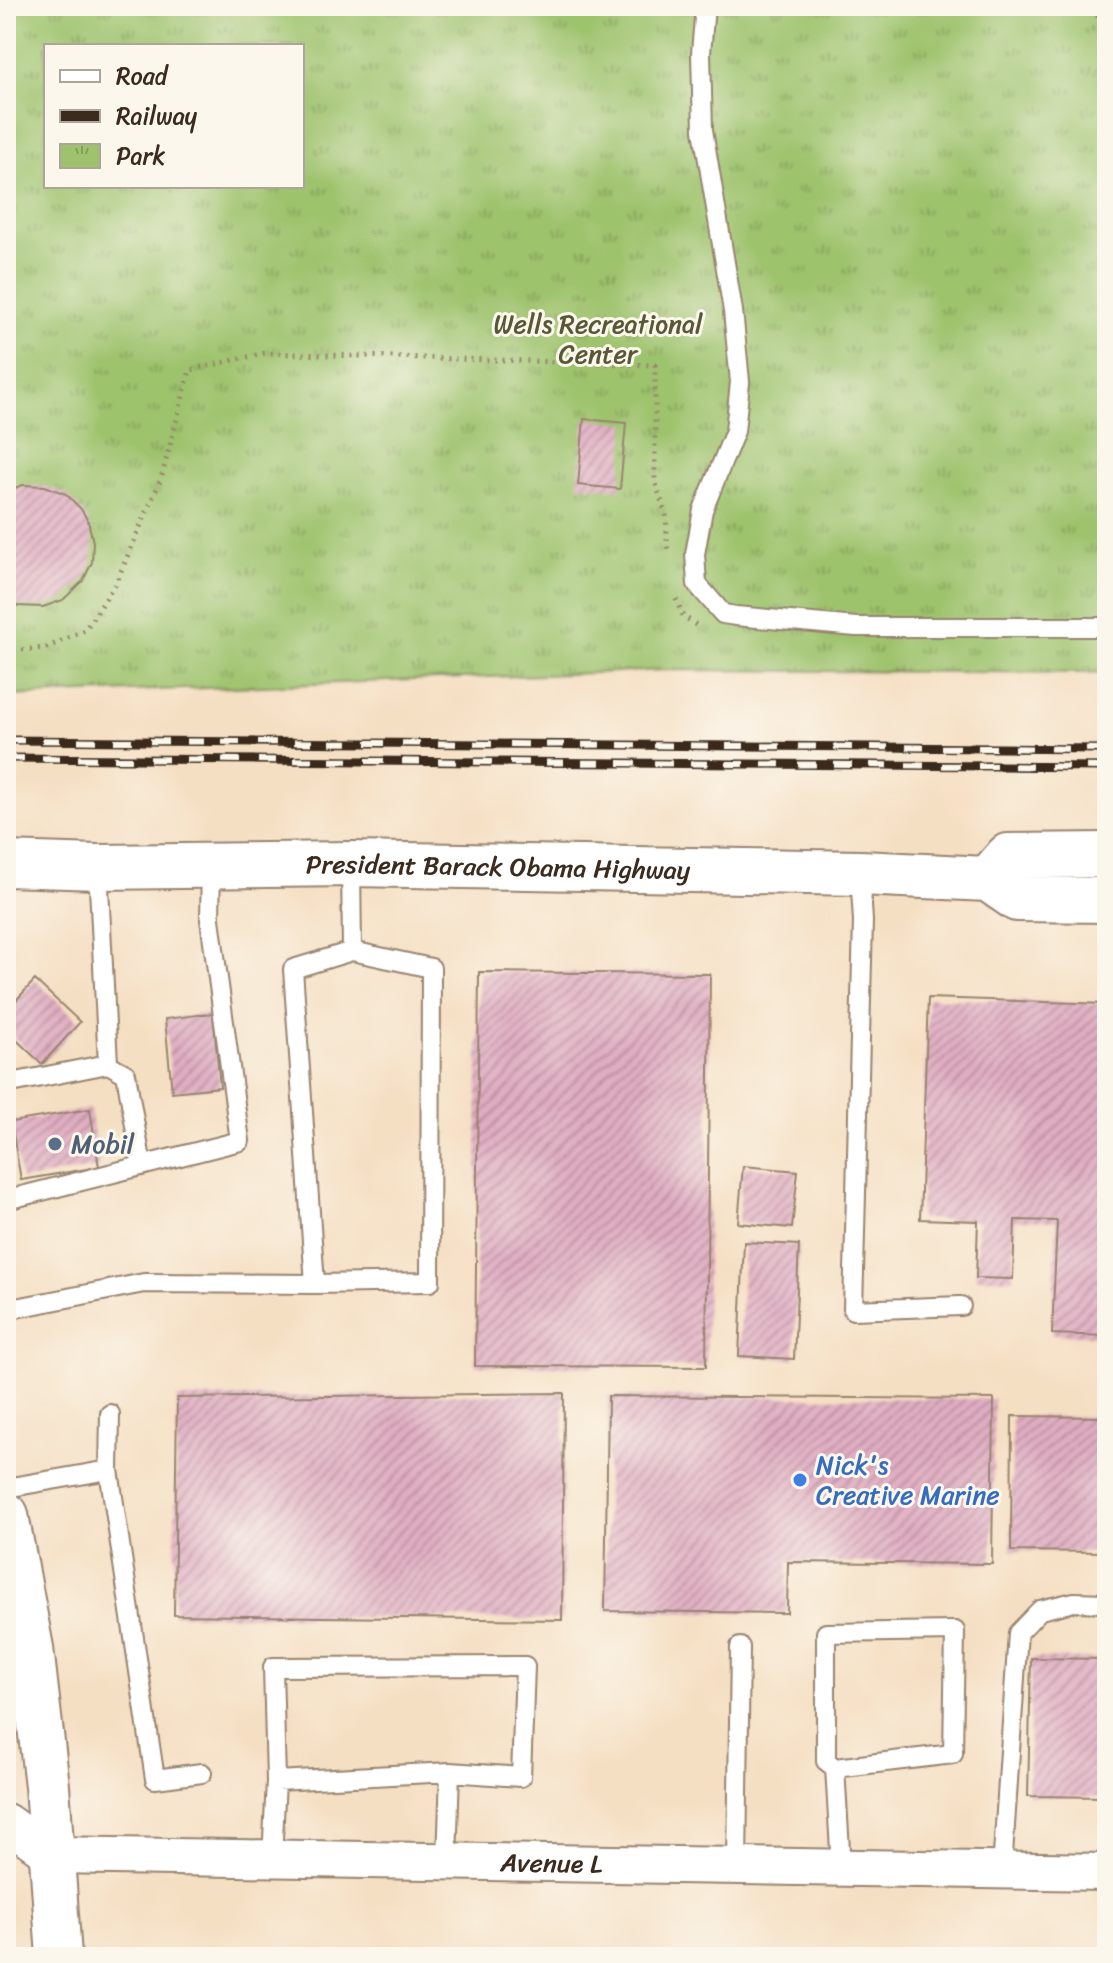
<svg xmlns="http://www.w3.org/2000/svg" width="1113" height="1963" font-family="Sriracha,sans-serif">
	<style>
		.park { fill: url(#park-tufts); stroke: #6c7646; stroke-width: 2; fill-rule: evenodd }
		.building { fill: url(#building-hatch) }
		.lines { fill: none; stroke-linecap: round; stroke-linejoin: round }
		.lane-casing { stroke: #988470; stroke-width: 22 }
		.street-casing { stroke: #988470; stroke-width: 40 }
		.secondary-casing { stroke: #988470; stroke-width: 48 }
		.primary-casing { stroke: #988470; stroke-width: 48 }
		.path { stroke: #988470; stroke-width: 5; stroke-dasharray: 2 6; stroke-linecap: butt }
		.lane { stroke: #fff; stroke-width: 18 }
		.street { stroke: #fff; stroke-width: 36 }
		.secondary { stroke: #fff; stroke-width: 44 }
		.primary { stroke: #fff; stroke-width: 44 }
		.rail-casing { stroke: #3b2a1e; stroke-width: 9 }
		.rail { stroke: #fbf7ec; stroke-width: 6; stroke-dasharray: 18; stroke-linecap: butt }
		.service-dot { fill: #5c6f8a; stroke: #fbf7ec; stroke-width: 3 }
		.shop-dot { fill: #3f7fe0; stroke: #fbf7ec; stroke-width: 3 }
		.labels { text-anchor: middle; dominant-baseline: central; stroke-width: 6; stroke-linejoin: round; paint-order: stroke }
		.park-label { font-size: 26px; fill: #595836; stroke: #fbf7ec }
		.street-label { font-size: 26px; fill: #3b2a1e; stroke: #fbf7ec }
		.service-label { font-size: 26px; fill: #4e5e75; stroke: #fbf7ec; text-anchor: start }
		.shop-label { font-size: 26px; fill: #366cbe; stroke: #fbf7ec; text-anchor: start }
	</style>
	<defs>
		<pattern id="park-tufts" width="24" height="20" patternUnits="userSpaceOnUse" patternTransform="scale(2)"><rect width="24" height="20" fill="#9ec36d"/><path d="M3 7l-1-3M5 7V3M7 7l1-3M15 17l-1-3M17 17v-4M19 17l1-3" fill="none" stroke="#829f59"/></pattern>
		<pattern id="building-hatch" width="6" height="6" patternUnits="userSpaceOnUse" patternTransform="scale(2)"><rect width="6" height="6" fill="#e0adc2"/><path d="M-1 1l2-2M0 6l6-6M5 7l2-2" fill="none" stroke="#b78d9d"/></pattern>
	</defs>
	<rect width="100%" height="100%" fill="#fbf7ec"/>
	<filter id="ink" filterUnits="userSpaceOnUse"><feTurbulence type="fractalNoise" baseFrequency=".0125" numOctaves="2"/><feDisplacementMap in="SourceGraphic" scale="16" xChannelSelector="R" yChannelSelector="G"/><feConvolveMatrix kernelMatrix="1 2 1 2 8 2 1 2 1" color-interpolation-filters="sRGB"/></filter>
	<filter id="wash" filterUnits="userSpaceOnUse"><feTurbulence type="fractalNoise" baseFrequency=".006" numOctaves="4" result="noise"/><feDisplacementMap in="SourceGraphic" scale="32" xChannelSelector="R" yChannelSelector="G"/><feGaussianBlur stdDeviation="1.8" result="paint"/><feColorMatrix in="noise" values="0 0 0 0 0 0 0 0 0 0 0 0 0 0 0 0 0 1.4 0 .05"/><feComposite in="paint" operator="in"/></filter>
	<g filter="url(#wash)">
		<rect width="100%" height="100%" fill="#f5dfc3"/>
		<path class="park" d="M6,6H1107V673L669,670L6,696ZM46,46H302V186H46Z"/>
		<g id="blocks">
			<path class="building" d="M584,419L626,423L620,489L578,485Z
				M23,485L45,486L66,494L81,509L88,521L93,542L92,562L83,581L63,600L43,607L17,606L6,601V491Z
				M479,972L710,974L706,1367L475,1366Z
				M35,980L80,1022L42,1064L6,1030V1011Z
				M928,998L1107,1004V1336L1052,1334L1057,1221L1015,1220L1013,1279L976,1278L978,1221L920,1219Z
				M213,1013L220,1087L172,1092L165,1019Z
				M90,1109L99,1167L21,1180L11,1122Z
				M743,1166L798,1171L792,1228L738,1223Z
				M744,1242L799,1245L794,1359L739,1356Z
				M564,1393L562,1620L174,1615L177,1398Z
				M608,1396L994,1399L992,1564L788,1562L787,1613L605,1611Z
				M1012,1416L1107,1417V1552L1011,1551Z
				M1031,1658L1107,1659V1797L1028,1796Z"/>
		</g>
	</g>
	<g filter="url(#ink)">
		<use href="#blocks" fill-opacity="0" stroke="#988470" stroke-width="2"/>
		<g class="lines">
			<g class="lane-casing">
				<path id="lane" d="M705,6L701,53L703,130L733,311L740,382L735,431L703,510L695,554L697,584L723,614L736,616L856,627H1107
					M351,864L352,951
					M860,873L863,921L853,1310L961,1306
					M108,1064L126,1074L142,1166
					M6,1084L108,1064L98,867
					M6,1200L240,1141L210,919L211,865
					M6,1310L144,1283L315,1284L430,1282L431,968L352,951L293,969L315,1284
					M109,1470L110,1414
					M6,1488L109,1470L155,1779L202,1773
					M835,1768L953,1754L955,1631L826,1633V1761L835,1768L841,1867
					M272,1858L276,1781L450,1772L521,1777L525,1666L273,1667L276,1781
					M447,1861L450,1772
					M737,1866L740,1647
					M1002,1870L1018,1633L1040,1610L1074,1602L1107,1603"/>
			</g>
			<g class="street-casing">
				<g id="street">
					<path id="s1" d="M6,1822L52,1855L1107,1872"/>
				</g>
			</g>
			<g class="secondary-casing">
				<g id="secondary">
					<path id="s2" d="M6,864L98,867L351,864L860,873L988,879L1017,899L1107,900"/>
					<path d="M988,879L1008,856L1107,855"/>
				</g>
			</g>
			<g class="primary-casing">
				<path id="primary" d="M6,1515L31,1648L47,1786L59,1957"/>
			</g>
			<path class="path" d="M1057,6L1107,18
				M676,599L683,616L699,627
				M6,651L46,648L85,630L115,585L161,479L190,370L265,353L655,365V481L666,515L668,554"/>
			<use href="#lane" class="lane"/>
			<use href="#street" class="street"/>
			<use href="#secondary" class="secondary"/>
			<use href="#primary" class="primary"/>
			<g class="rail-casing">
				<path id="rail" d="M6,740L1107,749
					M6,758L1107,767"/>
			</g>
			<use href="#rail" class="rail"/>
		</g>
	</g>
	<circle class="service-dot" cx="55" cy="1144" r="8"/>
	<circle class="shop-dot" cx="800" cy="1480" r="8"/>
	<g class="labels">
		<g class="park-label">
			<text x="598" y="324">Wells Recreational<tspan x="598" dy="30">Center</tspan></text>
		</g>
		<g class="street-label">
			<text stroke="none"><textPath href="#s2" startOffset="492">President Barack Obama Highway</textPath></text>
			<text stroke="none"><textPath href="#s1" startOffset="556">Avenue L</textPath></text>
		</g>
		<g class="service-label">
			<text x="71" y="1144">Mobil</text>
		</g>
		<g class="shop-label">
			<text x="816" y="1465">Nick's<tspan x="816" dy="30">Creative Marine</tspan></text>
		</g>
	</g>
	<rect width="1113" height="1963" fill="none" stroke="#fbf7ec" stroke-width="32"/>
	<rect x="44" y="44" width="260" height="144" fill="#fbf7ec" stroke="#aea59a" stroke-width="2"/>
	<rect x="60" y="70" width="40" height="12" fill="#ffffff" stroke="#aea59a" stroke-width="2"/>
	<text x="116" y="84" font-size="24" fill="#3b2a1e">Road</text>
	<rect x="60" y="110" width="40" height="12" fill="#3b2a1e" stroke="#aea59a" stroke-width="2"/>
	<text x="116" y="124" font-size="24" fill="#3b2a1e">Railway</text>
	<rect x="60" y="144" width="40" height="24" fill="url(#park-tufts)" stroke="#aea59a" stroke-width="2"/>
	<text x="116" y="164" font-size="24" fill="#3b2a1e">Park</text>
</svg>
